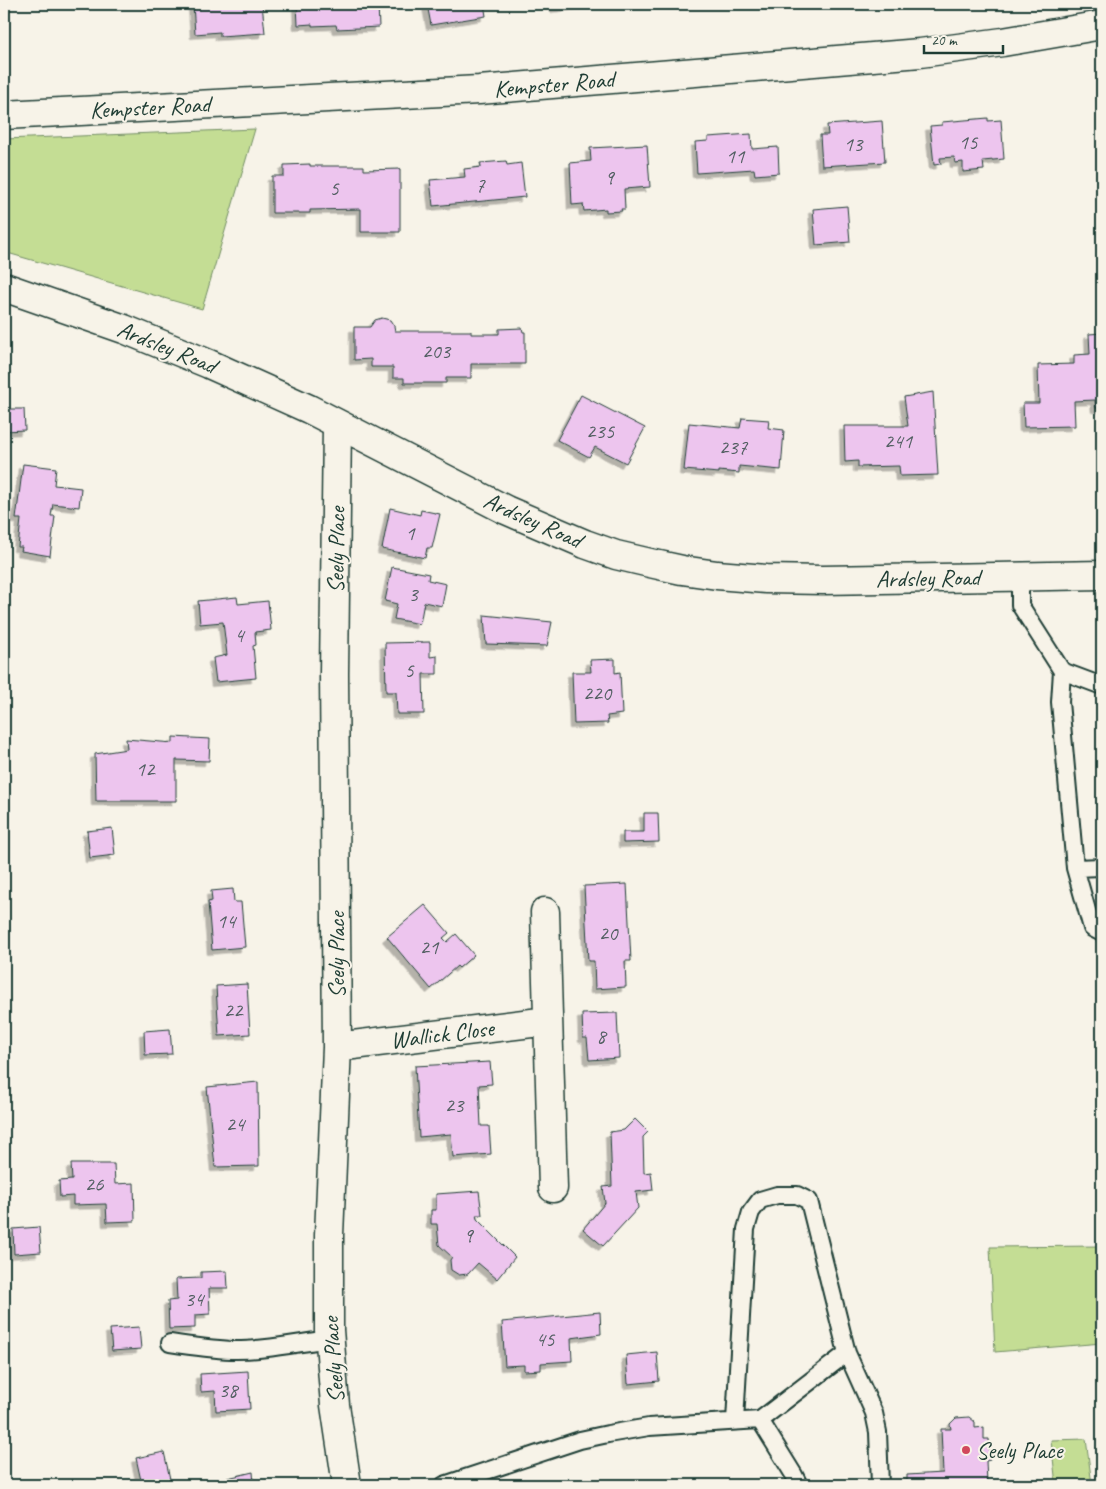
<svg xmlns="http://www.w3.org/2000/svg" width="1106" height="1489" font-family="Caveat,sans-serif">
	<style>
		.green { fill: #c4dd94; stroke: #728d64 }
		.building { fill: #edc5ee; stroke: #1f3d34; filter: url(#shadow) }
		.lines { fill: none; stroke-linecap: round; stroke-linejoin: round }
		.service-casing { stroke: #1f3d34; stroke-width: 20 }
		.minor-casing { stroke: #1f3d34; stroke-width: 31 }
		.secondary-casing { stroke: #1f3d34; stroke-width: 31 }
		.service { stroke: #f7f3e8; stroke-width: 16 }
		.minor { stroke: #f7f3e8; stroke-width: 28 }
		.secondary { stroke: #f7f3e8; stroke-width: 28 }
		.poi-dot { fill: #d1495b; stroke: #f7f3e8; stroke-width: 2 }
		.labels { text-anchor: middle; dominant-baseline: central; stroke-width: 4; stroke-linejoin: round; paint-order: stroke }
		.number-label { font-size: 21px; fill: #525f62 }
		.street-label { font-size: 24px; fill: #1f3d34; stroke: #f7f3e8 }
		.poi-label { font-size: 24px; fill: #1f3d34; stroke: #f7f3e8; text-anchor: start }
	</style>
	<defs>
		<filter id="shadow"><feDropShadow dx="-4.5" dy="4.5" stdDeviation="0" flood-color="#0004"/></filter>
	</defs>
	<rect width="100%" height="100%" fill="#f7f3e8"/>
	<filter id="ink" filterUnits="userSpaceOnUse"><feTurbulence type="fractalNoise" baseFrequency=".02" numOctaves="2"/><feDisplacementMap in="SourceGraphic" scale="10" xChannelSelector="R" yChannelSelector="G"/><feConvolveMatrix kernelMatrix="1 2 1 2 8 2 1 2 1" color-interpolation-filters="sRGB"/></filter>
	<g filter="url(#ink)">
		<path class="green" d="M255,129L202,309L4,252V139Z
			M1102,1246V1343L995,1352L990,1247Z
			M1086,1439L1092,1485H1056L1051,1440Z"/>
		<path class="building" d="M193,4H262L265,33L220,36V32L195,34Z
			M297,4H378L379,27L337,29L336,25L312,26V24L298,25Z
			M427,4H484L486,16L431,25Z
			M555,4H589L555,8Z
			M988,118V121L1001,120L1004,159L983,161L984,170L963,172V162L955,163L954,157L940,158L941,164L934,165L930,126L942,125V122Z
			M882,121L885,162L822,166L820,135H828L827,125Z
			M751,134L752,149L778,147L779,173L755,175L754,169L697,173L695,142L708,141V137Z
			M647,145L650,187L624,189L625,209H621L622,211L606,212V209L584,211L583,204L572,205L570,163L591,161L590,148Z
			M506,161L507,165L521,163L525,197L433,206L430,180L465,177L464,169L481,167L480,163Z
			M310,164V166H364V170L400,169V232H361V209L310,210V213H272V176H284V165Z
			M847,206L850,242L816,245L813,209Z
			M382,318L390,320L394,326L395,331H471V334H499V329L522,328L523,332H525V364H471V378H446V383H404V378H393V367H371V359L354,360V327H370L375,320Z
			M1102,333V408H1096L1095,400L1074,401L1075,426L1024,427L1023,403H1039L1038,365L1074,364V355L1090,354L1089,334Z
			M933,392L938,475L900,476L899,466L858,467V461L845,462L844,426H908L904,397Z
			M581,395L645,428L626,463L595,447L589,457L557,440Z
			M4,409H24L25,430L4,431Z
			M742,418L769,420L768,428L784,430L781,470L739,466V473L719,471V473L684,470L689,423L740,428Z
			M23,464L56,468L54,485L81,488L79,507L53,504L51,516H55L50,556L21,551L22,547H18L21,519H16Z
			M390,508L420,515L421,510L440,514L432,548H427L425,558L382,549Z
			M392,567L429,574L428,580L446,584L442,606L424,602L420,624L394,619L397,604L385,601Z
			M237,597L238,604L268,601L271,630L255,632L256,645L253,646L256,678L216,682L213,658L227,655L223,622L200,624L198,601Z
			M484,615L552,622L547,646L486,644Z
			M430,642V657L437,656V674H423L424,714H397L396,692H386L385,643Z
			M615,659V673L620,672L622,714L607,716L608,723L574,724L572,672H591L590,660Z
			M173,737L210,739L209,761L176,760V801H96L95,754L127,749L126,739L173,743Z
			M644,813H658L659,842L623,843V832H644Z
			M112,828L115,855L90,858L87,831Z
			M627,884L631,961H625L626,987L595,989L594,961H588L584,886Z
			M233,889L234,902H241L245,947L212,950L208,902L212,901L211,891Z
			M425,905L449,933L443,938L447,942L456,934L474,955L459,968L457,966L431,989L387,937Z
			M247,984L250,1034L219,1036L216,986Z
			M617,1013L619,1058L589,1060L587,1038H583L582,1014Z
			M170,1029L172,1054L145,1055L144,1031Z
			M490,1062L492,1084L479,1085L481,1126H489L491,1154L453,1157L451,1134L419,1137L415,1066Z
			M258,1082L259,1166L215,1167L207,1087Z
			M635,1119L648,1132L643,1137L644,1173L651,1172L653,1190L636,1192L638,1208L603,1246L583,1229L605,1203L603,1187L612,1186L610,1132L624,1130Z
			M71,1164H114L115,1184L134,1183L135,1221L107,1222L106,1204L73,1205V1196L60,1197L59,1181L72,1180Z
			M479,1191L482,1215H476L477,1219L515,1257L497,1279L478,1263L468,1274L459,1275L451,1270L450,1260L452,1257L439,1245L437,1224H431V1210H436V1194Z
			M39,1227L41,1252L14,1254L13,1229Z
			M227,1271L228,1288H209L210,1314L195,1315V1328L169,1329L168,1301L177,1300L176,1279L201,1278V1272Z
			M600,1312L601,1334L571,1338L572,1361L541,1363V1370L524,1371V1365L505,1366L502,1322Z
			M139,1327L141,1349L112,1351L110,1329Z
			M657,1352L659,1381L628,1384L626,1355Z
			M248,1371L250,1409L216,1411L215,1391L201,1392L200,1374Z
			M969,1417L975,1422V1428L984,1427V1439H989L990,1460L986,1461L987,1484L973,1485H907V1475L943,1473L941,1429H951L950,1424L956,1418Z
			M164,1452L170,1479L142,1485L136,1458Z
			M253,1472L254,1485H216L215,1481Z"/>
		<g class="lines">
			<g class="service-casing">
				<path id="service" d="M1020,576V605L1062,671L1102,686
					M1062,671L1060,702L1075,868L1092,928L1102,933
					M1075,868L1102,867
					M170,1343C190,1346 210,1349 231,1350C263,1351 297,1343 330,1339
					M760,1420L794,1475L799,1485
					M735,1421L746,1229L751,1212L760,1200L777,1195H797L809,1201L847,1353
					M444,1485L580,1440L608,1434L649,1427L760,1420L847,1353L874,1413L878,1432L880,1485"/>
			</g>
			<g class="minor-casing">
				<path id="minor" d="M4,115L479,90L648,76L920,53L1003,42L1102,25
					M337,424L334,674L337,1047L329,1235V1330L335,1405L347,1485
					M545,912L553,1188
					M337,1047L548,1021"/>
			</g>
			<g class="secondary-casing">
				<path id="secondary" d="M4,287L124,329L209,364L309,409L506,510L585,544L616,555L650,563L682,570L717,575L766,579L823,580L1102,575"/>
			</g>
			<use href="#service" class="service"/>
			<use href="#minor" class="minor"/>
			<use href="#secondary" class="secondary"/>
		</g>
	</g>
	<circle class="poi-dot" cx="966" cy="1450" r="5"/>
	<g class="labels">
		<g class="number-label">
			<text x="968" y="142">15</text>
			<text x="853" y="144">13</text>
			<text x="735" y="156">11</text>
			<text x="609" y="177">9</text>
			<text x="480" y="185">7</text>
			<text x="334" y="188">5</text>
			<text x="436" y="351">203</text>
			<text x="600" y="431">235</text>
			<text x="898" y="441">241</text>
			<text x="733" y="447">237</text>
			<text x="410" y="533">1</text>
			<text x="413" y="594">3</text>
			<text x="239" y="635">4</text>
			<text x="409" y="670">5</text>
			<text x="597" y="693">220</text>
			<text x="145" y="769">12</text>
			<text x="226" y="921">14</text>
			<text x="608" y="933">20</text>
			<text x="429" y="947">21</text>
			<text x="233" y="1010">22</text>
			<text x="601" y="1036">8</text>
			<text x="454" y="1105">23</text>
			<text x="235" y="1124">24</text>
			<text x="94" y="1184">26</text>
			<text x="468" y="1235">9</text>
			<text x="194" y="1299">34</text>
			<text x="545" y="1339">45</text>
			<text x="228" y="1390">38</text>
		</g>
		<g class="street-label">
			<text transform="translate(554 84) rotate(-5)">Kempster Road</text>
			<text transform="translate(150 107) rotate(-3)">Kempster Road</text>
			<text transform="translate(167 347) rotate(22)">Ardsley Road</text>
			<text transform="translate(533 520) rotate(24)">Ardsley Road</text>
			<text transform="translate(336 550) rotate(-89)">Seely Place</text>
			<text transform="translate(928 578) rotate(-1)">Ardsley Road</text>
			<text transform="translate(336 955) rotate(-90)">Seely Place</text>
			<text transform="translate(442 1034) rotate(-7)">Wallick Close</text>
			<text transform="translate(333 1360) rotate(-94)">Seely Place</text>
		</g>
		<g class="poi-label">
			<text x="976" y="1450">Seely Place</text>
		</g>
	</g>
	<rect width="1106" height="1489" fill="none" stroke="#f7f3e8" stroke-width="20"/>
	<rect x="10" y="10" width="1086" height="1469" fill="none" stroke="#1f3d34" stroke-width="2" filter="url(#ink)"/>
	<path d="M924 45v8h79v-8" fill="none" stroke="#1f3d34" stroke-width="2.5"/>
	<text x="931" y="45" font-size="15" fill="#1f3d34" stroke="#f7f3e8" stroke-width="4" paint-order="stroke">20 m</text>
</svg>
